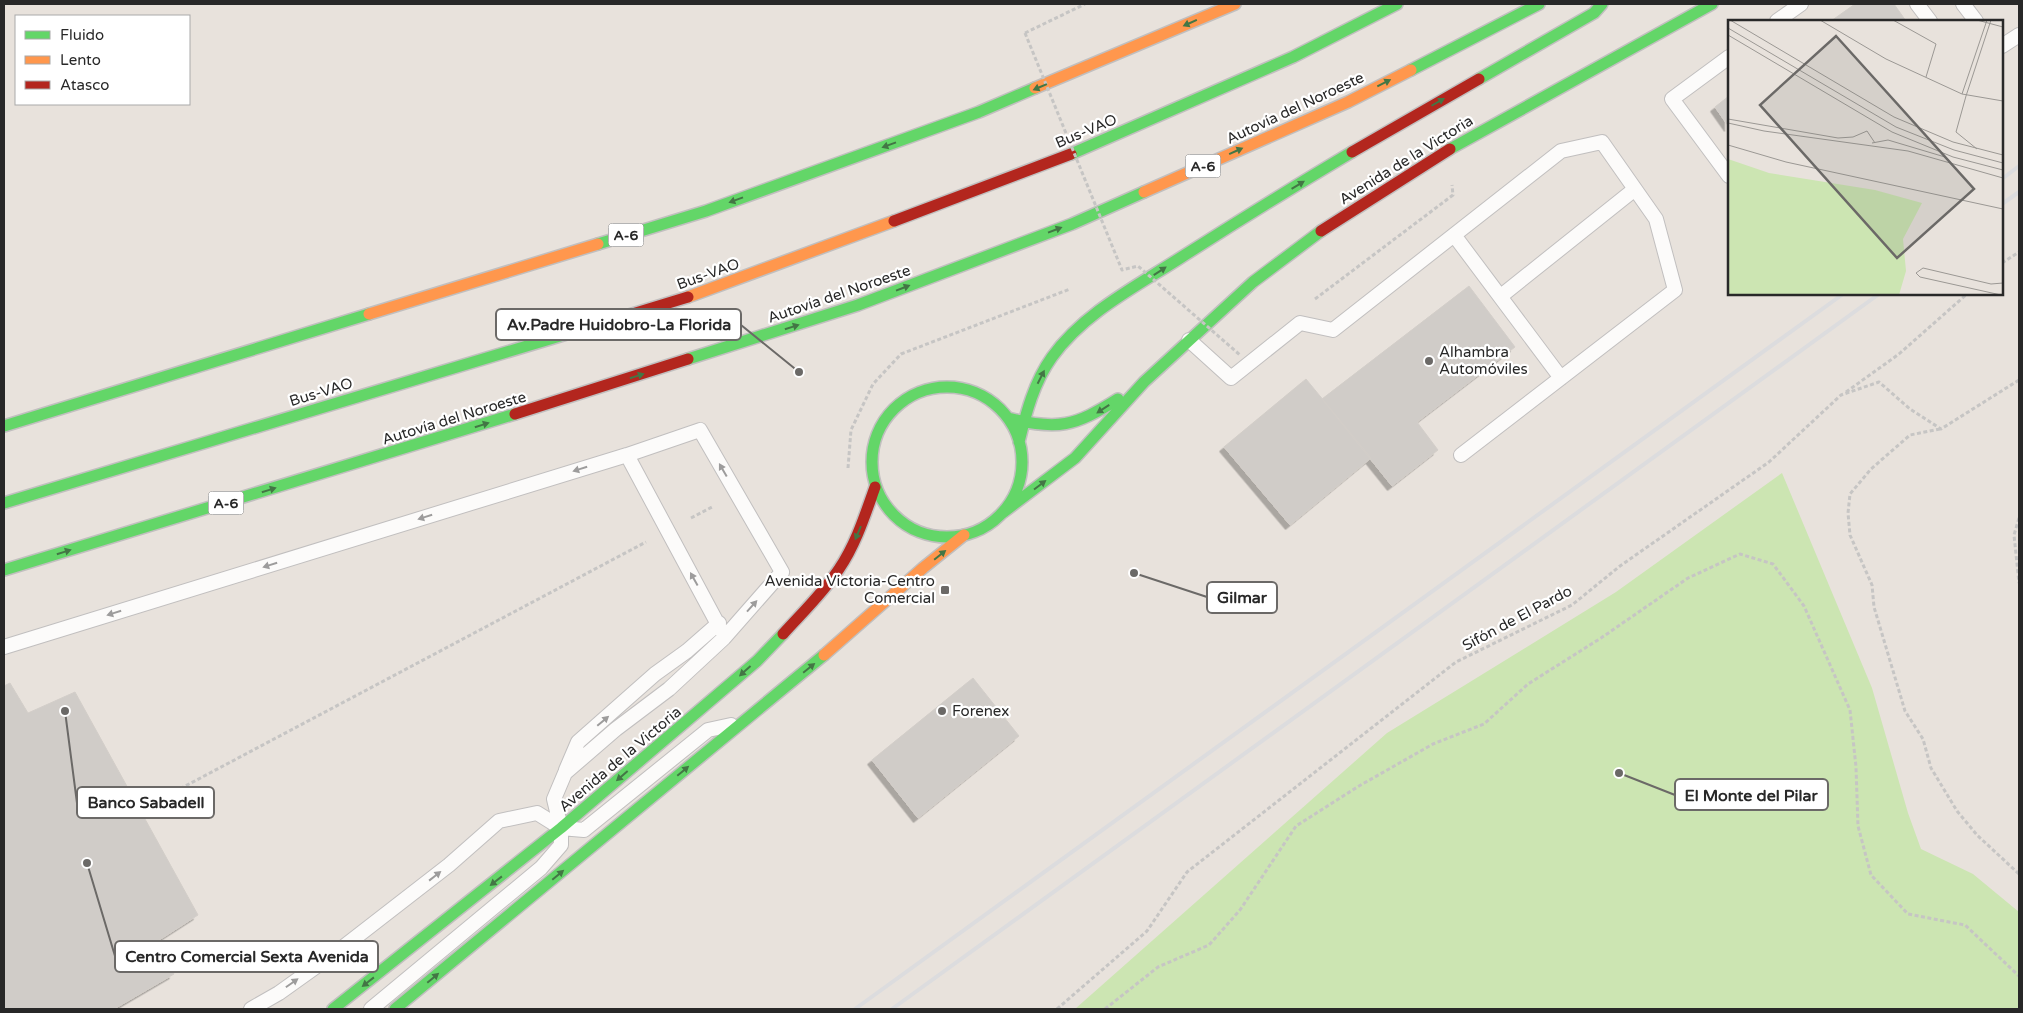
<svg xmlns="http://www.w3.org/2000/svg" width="2023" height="1013" font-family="'Varela Round',sans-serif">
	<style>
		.green { fill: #cce5b2 }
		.building { fill: #d0ccc8; stroke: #d3cec9; filter: url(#shadow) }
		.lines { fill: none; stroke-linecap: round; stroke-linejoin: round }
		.lane-casing { stroke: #c1bfbf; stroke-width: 16 }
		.fast-casing { stroke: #c1bfbf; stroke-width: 14 }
		.slow-casing { stroke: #c1bfbf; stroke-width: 14 }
		.jam-casing { stroke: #c1bfbf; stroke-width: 14 }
		.path { stroke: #c6c5c4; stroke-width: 3; stroke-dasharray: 4 2.5; stroke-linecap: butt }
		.lane { stroke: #fcfbfa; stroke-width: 14 }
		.fast { stroke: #63d668; stroke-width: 11 }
		.slow { stroke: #ff974d; stroke-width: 11 }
		.jam { stroke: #b3261e; stroke-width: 11 }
		.rail { stroke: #dcdcde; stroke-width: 4 }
		.path-bridge { stroke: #c6c5c4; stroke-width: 3; stroke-dasharray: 4 2.5; stroke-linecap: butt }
		.oneway { fill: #437645 }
		.oneway2 { fill: #9d9c9c }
		.poi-dot { fill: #6b6967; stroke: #fff; stroke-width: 2 }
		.labels { text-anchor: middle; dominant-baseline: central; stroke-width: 4.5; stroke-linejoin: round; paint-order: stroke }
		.shield { fill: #fff; stroke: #686868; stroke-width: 1 }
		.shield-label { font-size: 14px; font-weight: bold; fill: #282828 }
		.street-label { font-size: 15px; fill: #282828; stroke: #fff }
		.poi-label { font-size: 15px; fill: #282828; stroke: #fff; text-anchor: start }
		.inset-road { fill: none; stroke: #9b9894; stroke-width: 1 }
		.view { fill: #6b6967; fill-opacity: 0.15; stroke: #6b6967; stroke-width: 2.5 }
		.inset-edge { fill: none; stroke: #282828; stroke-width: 2.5 }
		.leader { fill: none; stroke: #6b6967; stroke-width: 2 }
		.callout-dot { fill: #6b6967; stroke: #fff; stroke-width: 2 }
		.callout { fill: #fff; stroke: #6b6967; stroke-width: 2 }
		.callout-label { font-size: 16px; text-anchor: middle; font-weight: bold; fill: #282828 }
	</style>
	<defs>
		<filter id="shadow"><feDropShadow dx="-4.5" dy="4.5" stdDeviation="0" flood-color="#0004"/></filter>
	</defs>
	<rect width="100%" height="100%" fill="#e8e2dc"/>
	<path class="green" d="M1782,473L1872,688L1908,813L1921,849L1973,874L2019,912V1009H1075L1387,733L1616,592Z"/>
	<path class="building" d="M1855,4H1894L1906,21H1831Z
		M1729,96V127L1715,107Z
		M1469,286L1515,347L1417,422L1438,450L1392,486L1322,399Z
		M1306,379L1371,458L1290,525L1224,447Z
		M973,678L1019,736L918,818L872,760Z
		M10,683L28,713L75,692L198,915L156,942L174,974L114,1009H4V686Z"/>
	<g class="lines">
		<g class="lane-casing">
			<path id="lane" d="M1917,4L1930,21
				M1963,4L1976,21
				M1777,21L1801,4
				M2002,46L2019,35
				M1729,57L1672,99L1729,176
				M1454,235L1561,378
				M1501,296L1635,189
				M1189,340L1231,378L1300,323L1333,330L1561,151L1602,142L1656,219L1675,290L1461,455
				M627,455L721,630
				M4,647L627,455L700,430L782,572L724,638L669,689L616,729L565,773L554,799L561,828V845L541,868L371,1009
				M566,770L578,742L655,674L687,651L719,623
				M251,1009L279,993L342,948L449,865L499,821L537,813L561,828L584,830L708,730L731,725"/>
		</g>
		<g class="fast-casing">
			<path id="fast" d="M1411,70L1539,4
				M1479,79L1594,13L1602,4
				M1450,149L1712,4
				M1071,154L1293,57L1397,4
				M598,244L706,211L979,112L1035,88
				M688,359L858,305L1072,224L1144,192
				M872 462a75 75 0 1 1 150 0a75 75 0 1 1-150 0Z
				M1008,418C1058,431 1075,426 1118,399
				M4,426L369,314
				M1019,442C1026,413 1034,382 1052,357C1083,314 1133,288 1177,260C1235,223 1293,187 1352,152
				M4,503L580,330
				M1001,514L1075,458L1144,382L1253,282L1321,231
				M4,570L515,414
				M333,1009L561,828L757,661L783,634
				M395,1009L824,655"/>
		</g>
		<g class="slow-casing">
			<path id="slow" d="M1035,88L1235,4
				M1144,192L1348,102L1411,70
				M688,297L894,221
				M369,314L598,244
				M824,655L923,568L964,535"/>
		</g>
		<g class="jam-casing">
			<path id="jam" d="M1352,152L1479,79
				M894,221L1071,154
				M1321,231L1450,149
				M580,330L688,297
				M515,414L688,359
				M783,634C802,613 823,593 839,569C856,544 865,515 875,487"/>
		</g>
		<path class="path" d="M1025,33L1085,4
			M2002,263L2019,252
			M1315,299L1453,195L1452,185
			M1846,392L1899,354L1967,294
			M1940,429L1910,435L1871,469L1850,494L1848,513L1850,535L1872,585L1874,607L1905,711L1923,739L1931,768L1957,811L1977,835L2019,874
			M848,468L851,430L873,384L901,354L1070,289
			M691,518L714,506
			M2019,518L2014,535L2019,583
			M140,810L646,542
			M1057,1009L1147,931L1187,872L1456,662L1572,605L1620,566L1769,462L1841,395L1879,382L1910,409L1941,429L2019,380
			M1105,1009L1158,967L1209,945L1240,910L1296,826L1359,786L1433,744L1484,724L1528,684L1601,638L1688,578L1740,554L1773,564L1804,606L1850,710L1856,767L1858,826L1871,875L1908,914L1965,925L2019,976"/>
		<use href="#lane" class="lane"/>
		<use href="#fast" class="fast"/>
		<use href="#slow" class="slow"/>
		<use href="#jam" class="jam"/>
		<path class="rail" d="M2002,179L2019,166
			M2002,204L2019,192
			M855,1009L1843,294
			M892,1009L1879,294"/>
		<path class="path-bridge" d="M1025,33L1122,270L1138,266L1240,355"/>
	</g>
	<defs><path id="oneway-solid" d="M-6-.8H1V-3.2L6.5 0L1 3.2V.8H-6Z" transform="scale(1.25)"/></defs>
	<g class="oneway">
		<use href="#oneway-solid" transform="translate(1190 23) rotate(156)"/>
		<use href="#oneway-solid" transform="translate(1384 83) rotate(-27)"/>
		<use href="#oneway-solid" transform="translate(1040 87) rotate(157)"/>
		<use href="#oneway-solid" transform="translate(1438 102) rotate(-30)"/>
		<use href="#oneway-solid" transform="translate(889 145) rotate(160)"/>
		<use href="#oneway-solid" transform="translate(1236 151) rotate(-24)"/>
		<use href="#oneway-solid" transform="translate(1298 185) rotate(-31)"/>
		<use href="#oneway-solid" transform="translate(736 200) rotate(160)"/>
		<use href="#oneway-solid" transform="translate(1055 230) rotate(-21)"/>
		<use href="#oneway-solid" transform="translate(1160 271) rotate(-33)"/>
		<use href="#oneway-solid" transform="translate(903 288) rotate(-21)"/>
		<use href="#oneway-solid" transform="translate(792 327) rotate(-18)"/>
		<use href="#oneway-solid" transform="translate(637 376) rotate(-17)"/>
		<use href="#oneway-solid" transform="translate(1041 377) rotate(-63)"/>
		<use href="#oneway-solid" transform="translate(1103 409) rotate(147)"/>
		<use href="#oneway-solid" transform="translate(482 425) rotate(-17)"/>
		<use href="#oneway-solid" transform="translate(1040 485) rotate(-37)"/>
		<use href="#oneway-solid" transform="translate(269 490) rotate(-17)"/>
		<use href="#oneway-solid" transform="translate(858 533) rotate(113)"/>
		<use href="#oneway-solid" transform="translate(64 552) rotate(-17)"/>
		<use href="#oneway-solid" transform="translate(940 555) rotate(-39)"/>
		<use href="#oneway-solid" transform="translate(809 668) rotate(-39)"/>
		<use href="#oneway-solid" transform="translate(745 671) rotate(138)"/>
		<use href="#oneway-solid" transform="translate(683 771) rotate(-40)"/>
		<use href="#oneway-solid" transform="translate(622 776) rotate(139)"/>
		<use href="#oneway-solid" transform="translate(558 875) rotate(-40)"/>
		<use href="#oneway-solid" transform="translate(496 881) rotate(142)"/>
		<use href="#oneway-solid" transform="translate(433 978) rotate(-40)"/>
		<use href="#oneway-solid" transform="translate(368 982) rotate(142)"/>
	</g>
	<g class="oneway2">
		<use href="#oneway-solid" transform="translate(580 469) rotate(163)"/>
		<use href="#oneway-solid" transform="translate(723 470) rotate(-120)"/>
		<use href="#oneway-solid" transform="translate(425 517) rotate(163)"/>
		<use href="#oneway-solid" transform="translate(270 565) rotate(163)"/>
		<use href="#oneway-solid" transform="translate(694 579) rotate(-119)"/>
		<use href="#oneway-solid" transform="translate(752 606) rotate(-48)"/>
		<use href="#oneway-solid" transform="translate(114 613) rotate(163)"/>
		<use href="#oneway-solid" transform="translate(603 721) rotate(-40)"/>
		<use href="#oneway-solid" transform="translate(435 876) rotate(-38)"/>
		<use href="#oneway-solid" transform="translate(292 983) rotate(-35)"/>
	</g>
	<g class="poi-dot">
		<circle cx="1429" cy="361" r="5"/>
		<rect x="940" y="585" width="10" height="10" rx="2.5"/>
		<circle cx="942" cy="711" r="5"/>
	</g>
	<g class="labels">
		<g class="shield">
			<rect x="1185.5" y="154.5" width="35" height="23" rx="4"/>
			<rect x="608.5" y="223.5" width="35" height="23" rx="4"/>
			<rect x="208.5" y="491.5" width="35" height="23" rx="4"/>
		</g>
		<g class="shield-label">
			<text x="1203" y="166">A-6</text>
			<text x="626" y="235">A-6</text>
			<text x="226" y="503">A-6</text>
		</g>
		<g class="street-label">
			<text transform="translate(1295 108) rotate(-25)">Autovía del Noroeste</text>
			<text transform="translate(1086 131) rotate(-23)">Bus-VAO</text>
			<text transform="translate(1406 160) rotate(-32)">Avenida de la Victoria</text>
			<text transform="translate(708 274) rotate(-20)">Bus-VAO</text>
			<text transform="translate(839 294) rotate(-19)">Autovía del Noroeste</text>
			<text transform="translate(321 392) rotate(-17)">Bus-VAO</text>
			<text transform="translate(454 418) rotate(-17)">Autovía del Noroeste</text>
			<text transform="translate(1517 618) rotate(-28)">Sifón de El Pardo</text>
			<text transform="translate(620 759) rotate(-40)">Avenida de la Victoria</text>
		</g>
		<g class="poi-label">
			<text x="1439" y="352">Alhambra<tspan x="1439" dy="17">Automóviles</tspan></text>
			<text x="935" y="581" text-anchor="end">Avenida Victoria-Centro<tspan x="935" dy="17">Comercial</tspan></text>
			<text x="952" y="711">Forenex</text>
		</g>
	</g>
	<g transform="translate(1728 20)">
		<rect width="275" height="275" fill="#e8e2dc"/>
		<path d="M0,139L41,153L147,170L194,183L175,219L178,251L171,275H0Z" fill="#cce5b2"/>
		<path class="inset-road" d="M2,0L166,97L225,122L275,135M92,0L158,39L234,74L275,81M165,0L208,24L198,57M249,0L275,7M0,8L168,107L226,130L275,143M0,15L164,112L225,137L275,150M234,74L259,0M238,76L263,0M238,76L228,112L249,129M0,99L110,118L125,117L139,111L147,123M0,103L36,111L180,131L275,158M144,123L160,120L217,137M0,125L58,142L275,189M273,275L192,257L188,253L195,248L263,264L275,263"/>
		<path class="view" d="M108,16L246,169L169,238L32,85Z"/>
		<rect width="275" height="275" class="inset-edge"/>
	</g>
	<path class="leader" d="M799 372L741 325M1134 573L1207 597M1619 773L1675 795M65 711L77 803M87 863L115 956"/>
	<g class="callout-dot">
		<circle cx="799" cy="372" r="5"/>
		<circle cx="1134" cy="573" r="5"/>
		<circle cx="1619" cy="773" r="5"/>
		<circle cx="65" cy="711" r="5"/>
		<circle cx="87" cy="863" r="5"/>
	</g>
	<g class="callout">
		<rect x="496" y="309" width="245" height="31" rx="5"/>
		<rect x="1207" y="582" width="70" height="31" rx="5"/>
		<rect x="1675" y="779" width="153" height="31" rx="5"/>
		<rect x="77" y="787" width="137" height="31" rx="5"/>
		<rect x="115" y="941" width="263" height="31" rx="5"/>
	</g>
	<g class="callout-label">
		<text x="619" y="330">Av.Padre Huidobro-La Florida</text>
		<text x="1242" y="603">Gilmar</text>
		<text x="1751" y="801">El Monte del Pilar</text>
		<text x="146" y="808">Banco Sabadell</text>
		<text x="247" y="962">Centro Comercial Sexta Avenida</text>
	</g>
	<rect width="2023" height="1013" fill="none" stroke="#282828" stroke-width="10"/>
	<rect x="15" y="15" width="175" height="90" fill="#ffffff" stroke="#a9a9a9"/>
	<rect x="25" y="31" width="25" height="8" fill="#63d668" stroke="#a9a9a9"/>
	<text x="60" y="40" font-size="15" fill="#282828">Fluido</text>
	<rect x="25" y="56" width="25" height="8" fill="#ff974d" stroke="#a9a9a9"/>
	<text x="60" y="65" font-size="15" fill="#282828">Lento</text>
	<rect x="25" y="81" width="25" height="8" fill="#b3261e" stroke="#a9a9a9"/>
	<text x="60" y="90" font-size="15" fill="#282828">Atasco</text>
</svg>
